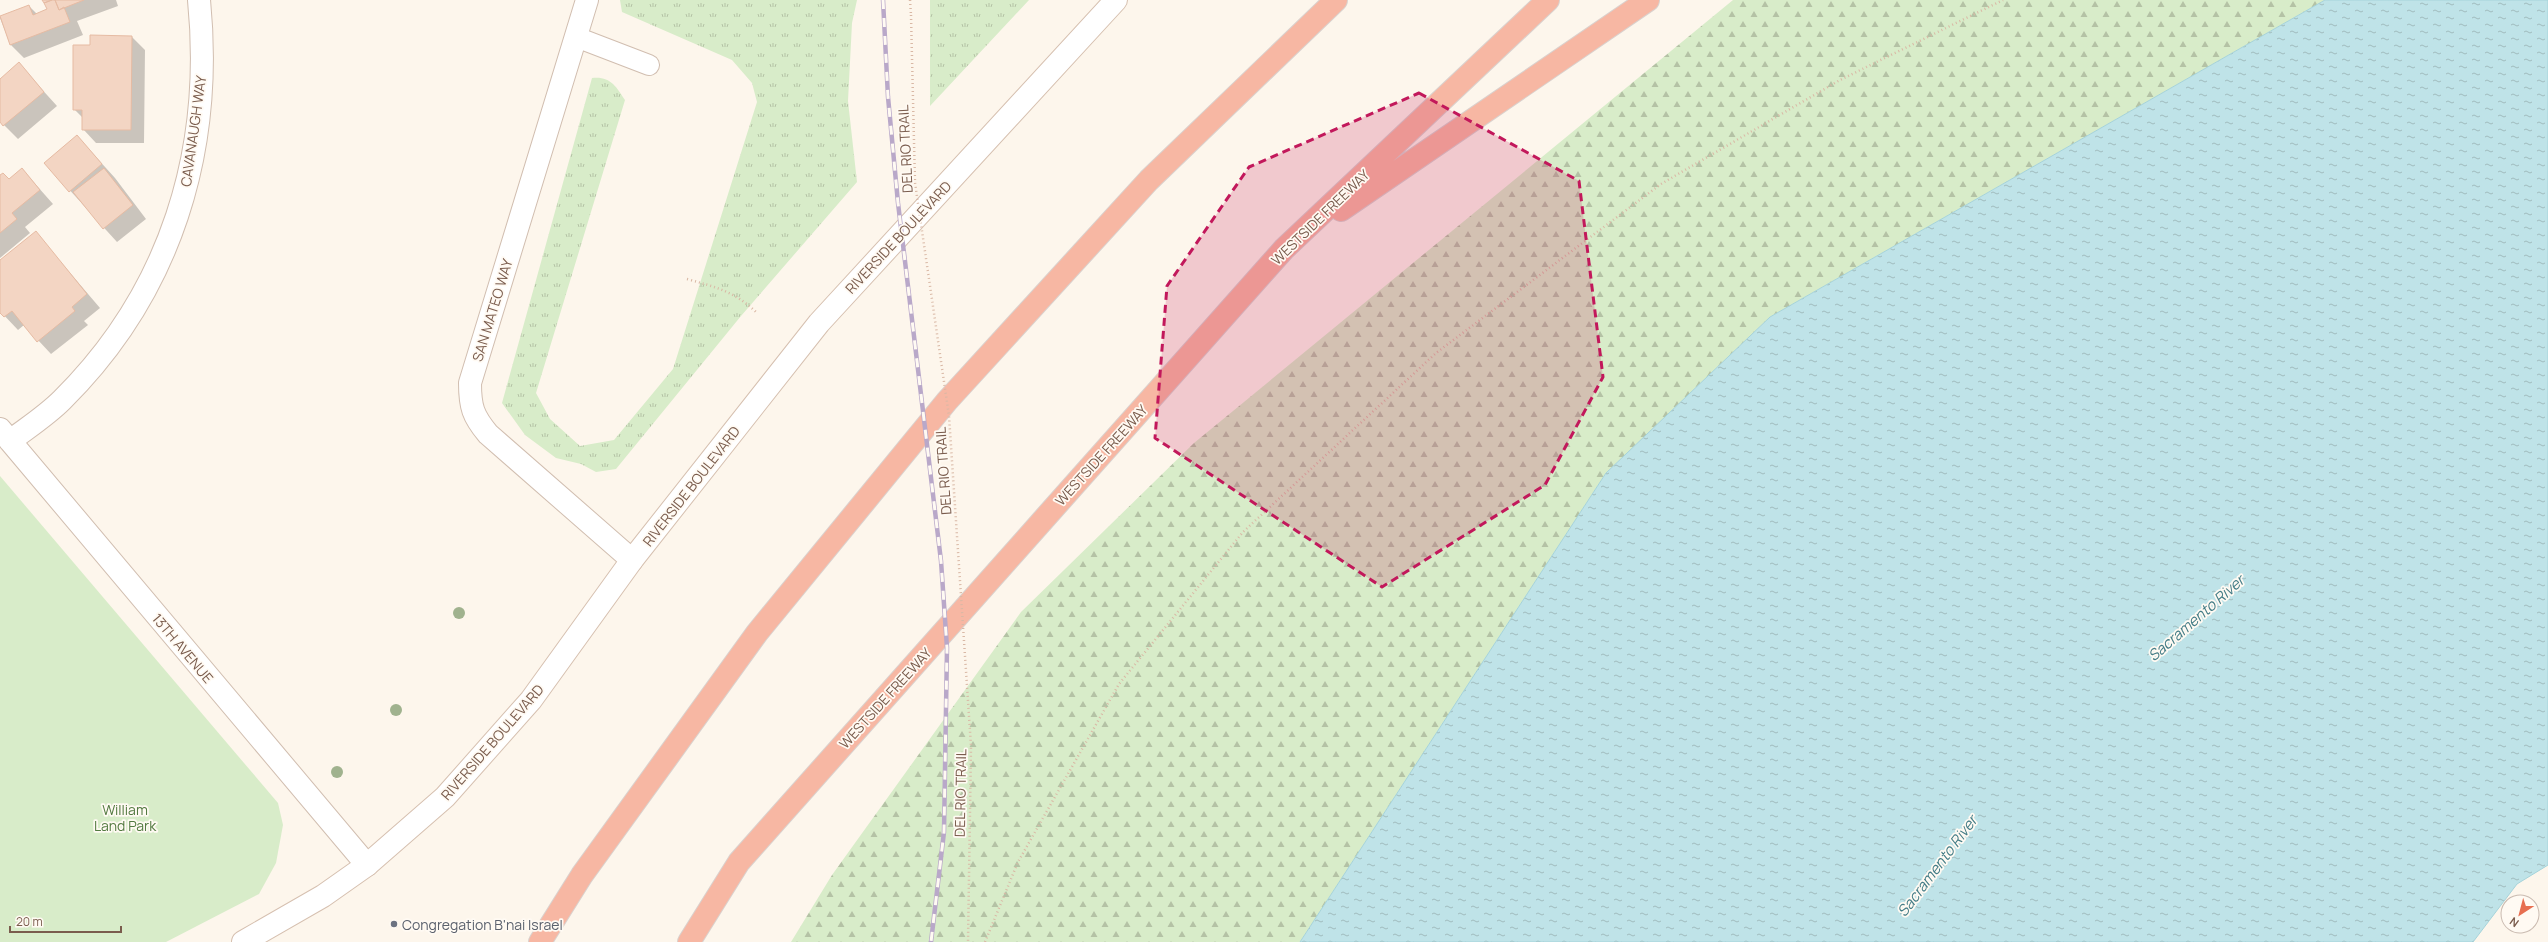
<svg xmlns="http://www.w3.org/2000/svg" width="2548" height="942" font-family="Manrope,sans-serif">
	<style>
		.grass { fill: url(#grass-tufts) }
		.forest { fill: url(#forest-firs) }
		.park { fill: #d8ecc9 }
		.water { fill: url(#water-ripples); stroke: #a5d3da }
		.shadow { fill: #0003 }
		.building { fill: #f3d5c3; stroke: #e6bba3 }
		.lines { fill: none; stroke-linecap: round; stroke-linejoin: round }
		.lane-casing { stroke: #d1beb0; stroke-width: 22 }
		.street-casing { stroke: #d1beb0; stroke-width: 24 }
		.secondary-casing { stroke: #d6c0b0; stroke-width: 24 }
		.highway-casing { stroke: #dad1cd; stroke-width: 24 }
		.path { stroke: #d9b8a5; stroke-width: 2.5; stroke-dasharray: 1 3; stroke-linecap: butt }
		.lane { stroke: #fff; stroke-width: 20 }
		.street { stroke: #fff; stroke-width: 22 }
		.secondary { stroke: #fff; stroke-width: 22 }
		.highway { stroke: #f7b7a3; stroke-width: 22 }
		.rail-casing { stroke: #b9a8c9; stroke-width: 4.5 }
		.rail { stroke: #fffaf3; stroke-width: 3; stroke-dasharray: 9; stroke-linecap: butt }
		.path-bridge { stroke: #d9b8a5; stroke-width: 2.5; stroke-dasharray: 1 3; stroke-linecap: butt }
		.tree { fill: #a0b28e }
		.marked { fill: #c2185b; fill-opacity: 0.2; stroke: #c2185b; stroke-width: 3; stroke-dasharray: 8 5; stroke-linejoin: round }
		.worship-dot { fill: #6b7280; stroke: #fffaf3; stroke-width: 1.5 }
		.labels { text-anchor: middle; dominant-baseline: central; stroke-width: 3.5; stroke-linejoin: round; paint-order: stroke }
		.street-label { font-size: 14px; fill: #7a5c4d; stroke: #fffaf3 }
		.park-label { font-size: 14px; fill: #537a41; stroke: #fffaf3 }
		.worship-label { font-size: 14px; fill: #5b616d; stroke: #fffaf3; text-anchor: start }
		.water-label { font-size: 15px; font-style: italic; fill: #437c86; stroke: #fffaf3 }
	</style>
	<defs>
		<pattern id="grass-tufts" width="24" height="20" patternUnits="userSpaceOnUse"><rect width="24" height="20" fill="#d8ecc9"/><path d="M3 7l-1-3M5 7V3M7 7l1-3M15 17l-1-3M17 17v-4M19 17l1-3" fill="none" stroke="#b4c2a5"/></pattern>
		<pattern id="forest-firs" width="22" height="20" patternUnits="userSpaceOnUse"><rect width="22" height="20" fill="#d8ecc9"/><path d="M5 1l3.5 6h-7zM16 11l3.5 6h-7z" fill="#b4c2a5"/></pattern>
		<pattern id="water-ripples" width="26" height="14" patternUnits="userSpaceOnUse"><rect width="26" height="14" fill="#bfe3e8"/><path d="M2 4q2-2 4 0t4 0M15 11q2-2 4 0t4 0" fill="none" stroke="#a0bbbe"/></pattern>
	</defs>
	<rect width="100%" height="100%" fill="#fdf6ec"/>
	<path class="grass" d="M620,0H857L852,23L848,101L857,182L741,316L616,469L596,472L581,464L556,458L525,435L502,403L592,78C610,76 616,86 625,100L536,393L550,419L580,446L614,440L673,369L757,102L752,83L732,60L622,12Z
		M930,0H1029L930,106Z"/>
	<path class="forest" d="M1733,0H2325L1770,317L1606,473L1300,942H791L832,875L1021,612L1194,443Z"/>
	<path class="park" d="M0,476L278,803L283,825L276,863L259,894L166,942H0Z"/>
	<path class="water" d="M2325,0H2548V865L2517,884L2473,942H1300L1606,473L1770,317Z"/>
	<path class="shadow" d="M44,0H116L118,6L77,21L83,35L24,58L10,44L0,18L29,6L37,14L48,10Z
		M132,37L145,50L144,143H96L83,129V118L74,109Z
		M19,64L57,106L18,139L0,121V80Z
		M77,136L115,178L146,219L117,242L45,163Z
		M22,169L53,204L25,227L30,233L0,258V176L9,180Z
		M36,233L100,308L84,321L88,325L51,354L24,325L18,330L0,311V261Z"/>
	<path class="building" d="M42,0H52L44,3Z
		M52,0H55L59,10L64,7L70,22L10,45L0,16L29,5L33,15L47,9L44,3Z
		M55,0H84L59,10Z
		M90,35L132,36L131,130H82V110H73V45H90Z
		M19,62L44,92L3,126L0,122V79Z
		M77,135L102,164L69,192L44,163Z
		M22,168L40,190L12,213L17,219L0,233V175L3,173L9,179Z
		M104,168L133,205L103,229L73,192Z
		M36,231L87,294L72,307L75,311L37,342L12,311L4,317L0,313V260Z"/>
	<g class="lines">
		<g class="lane-casing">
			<path id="lane" d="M576,37L649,65"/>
		</g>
		<g class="street-casing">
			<path id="street" d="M587,0L470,383C470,407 473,416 488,434L632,560
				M0,429L367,865
				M10,441C27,428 46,416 62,400C171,292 214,151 199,0"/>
		</g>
		<g class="secondary-casing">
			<path id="secondary" d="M243,942L323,896L367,865L445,797L531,700L632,560L819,323L1116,0"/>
		</g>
		<g class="highway-casing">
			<path id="highway" d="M1341,210L1648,0
				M540,942L582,875L757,633L947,401L1149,180L1336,0
				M689,942L739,862L1284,249L1548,0"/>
		</g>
		<path class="path" d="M910,0L911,15
			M687,279C715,287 734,291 756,312
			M985,942L1018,862L1119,684L1243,532L1436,353L1661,184L1840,80L2003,0"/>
		<use href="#lane" class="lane"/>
		<use href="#street" class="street"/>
		<use href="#secondary" class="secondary"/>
		<use href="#highway" class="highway"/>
		<g class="rail-casing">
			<path id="rail" d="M883,0L888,97L898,203L941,561L947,648L944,832L931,942"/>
		</g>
		<use href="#rail" class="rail"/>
		<path class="path-bridge" d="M911,15L915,183L949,416L971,746L968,942"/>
	</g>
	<g class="tree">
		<circle cx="459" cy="613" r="6"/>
		<circle cx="396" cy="710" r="6"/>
		<circle cx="337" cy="772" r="6"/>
	</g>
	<path class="marked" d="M1419,93L1579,181L1603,377L1545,485L1382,587L1155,438L1167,286L1249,167Z"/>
	<circle class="worship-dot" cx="394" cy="924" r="4"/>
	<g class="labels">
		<g class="street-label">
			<text transform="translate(193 131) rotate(-82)">CAVANAUGH WAY</text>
			<text transform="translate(905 149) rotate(-93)">DEL RIO TRAIL</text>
			<text transform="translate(1320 217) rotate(-44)">WESTSIDE FREEWAY</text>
			<text transform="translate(898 237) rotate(-47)">RIVERSIDE BOULEVARD</text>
			<text transform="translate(492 310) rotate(-73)">SAN MATEO WAY</text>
			<text transform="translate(1101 455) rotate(-48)">WESTSIDE FREEWAY</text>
			<text transform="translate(943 471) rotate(-94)">DEL RIO TRAIL</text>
			<text transform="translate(691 486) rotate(-52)">RIVERSIDE BOULEVARD</text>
			<text transform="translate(183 648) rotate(50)">13TH AVENUE</text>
			<text transform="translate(885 698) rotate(-48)">WESTSIDE FREEWAY</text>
			<text transform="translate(492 742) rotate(-49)">RIVERSIDE BOULEVARD</text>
			<text transform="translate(960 793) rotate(-89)">DEL RIO TRAIL</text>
		</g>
		<g class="park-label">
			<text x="125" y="809">William<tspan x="125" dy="16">Land Park</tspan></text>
		</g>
		<g class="worship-label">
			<text x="402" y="924">Congregation B'nai Israel</text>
		</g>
		<g class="water-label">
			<text transform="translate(2196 618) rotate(-41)">Sacramento River</text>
			<text transform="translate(1937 866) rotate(-53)">Sacramento River</text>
		</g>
	</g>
	<g transform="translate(2520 914) rotate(216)"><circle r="19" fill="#fffaf3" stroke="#cabbb1"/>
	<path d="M0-3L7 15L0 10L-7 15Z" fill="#e76f51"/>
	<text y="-6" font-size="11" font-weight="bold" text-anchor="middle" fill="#7a5c4d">N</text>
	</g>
	<path d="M10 926v6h111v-6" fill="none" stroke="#7a5c4d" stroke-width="2"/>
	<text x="16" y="926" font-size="12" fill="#7a5c4d" stroke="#fffaf3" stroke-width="3" paint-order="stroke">20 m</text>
</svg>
